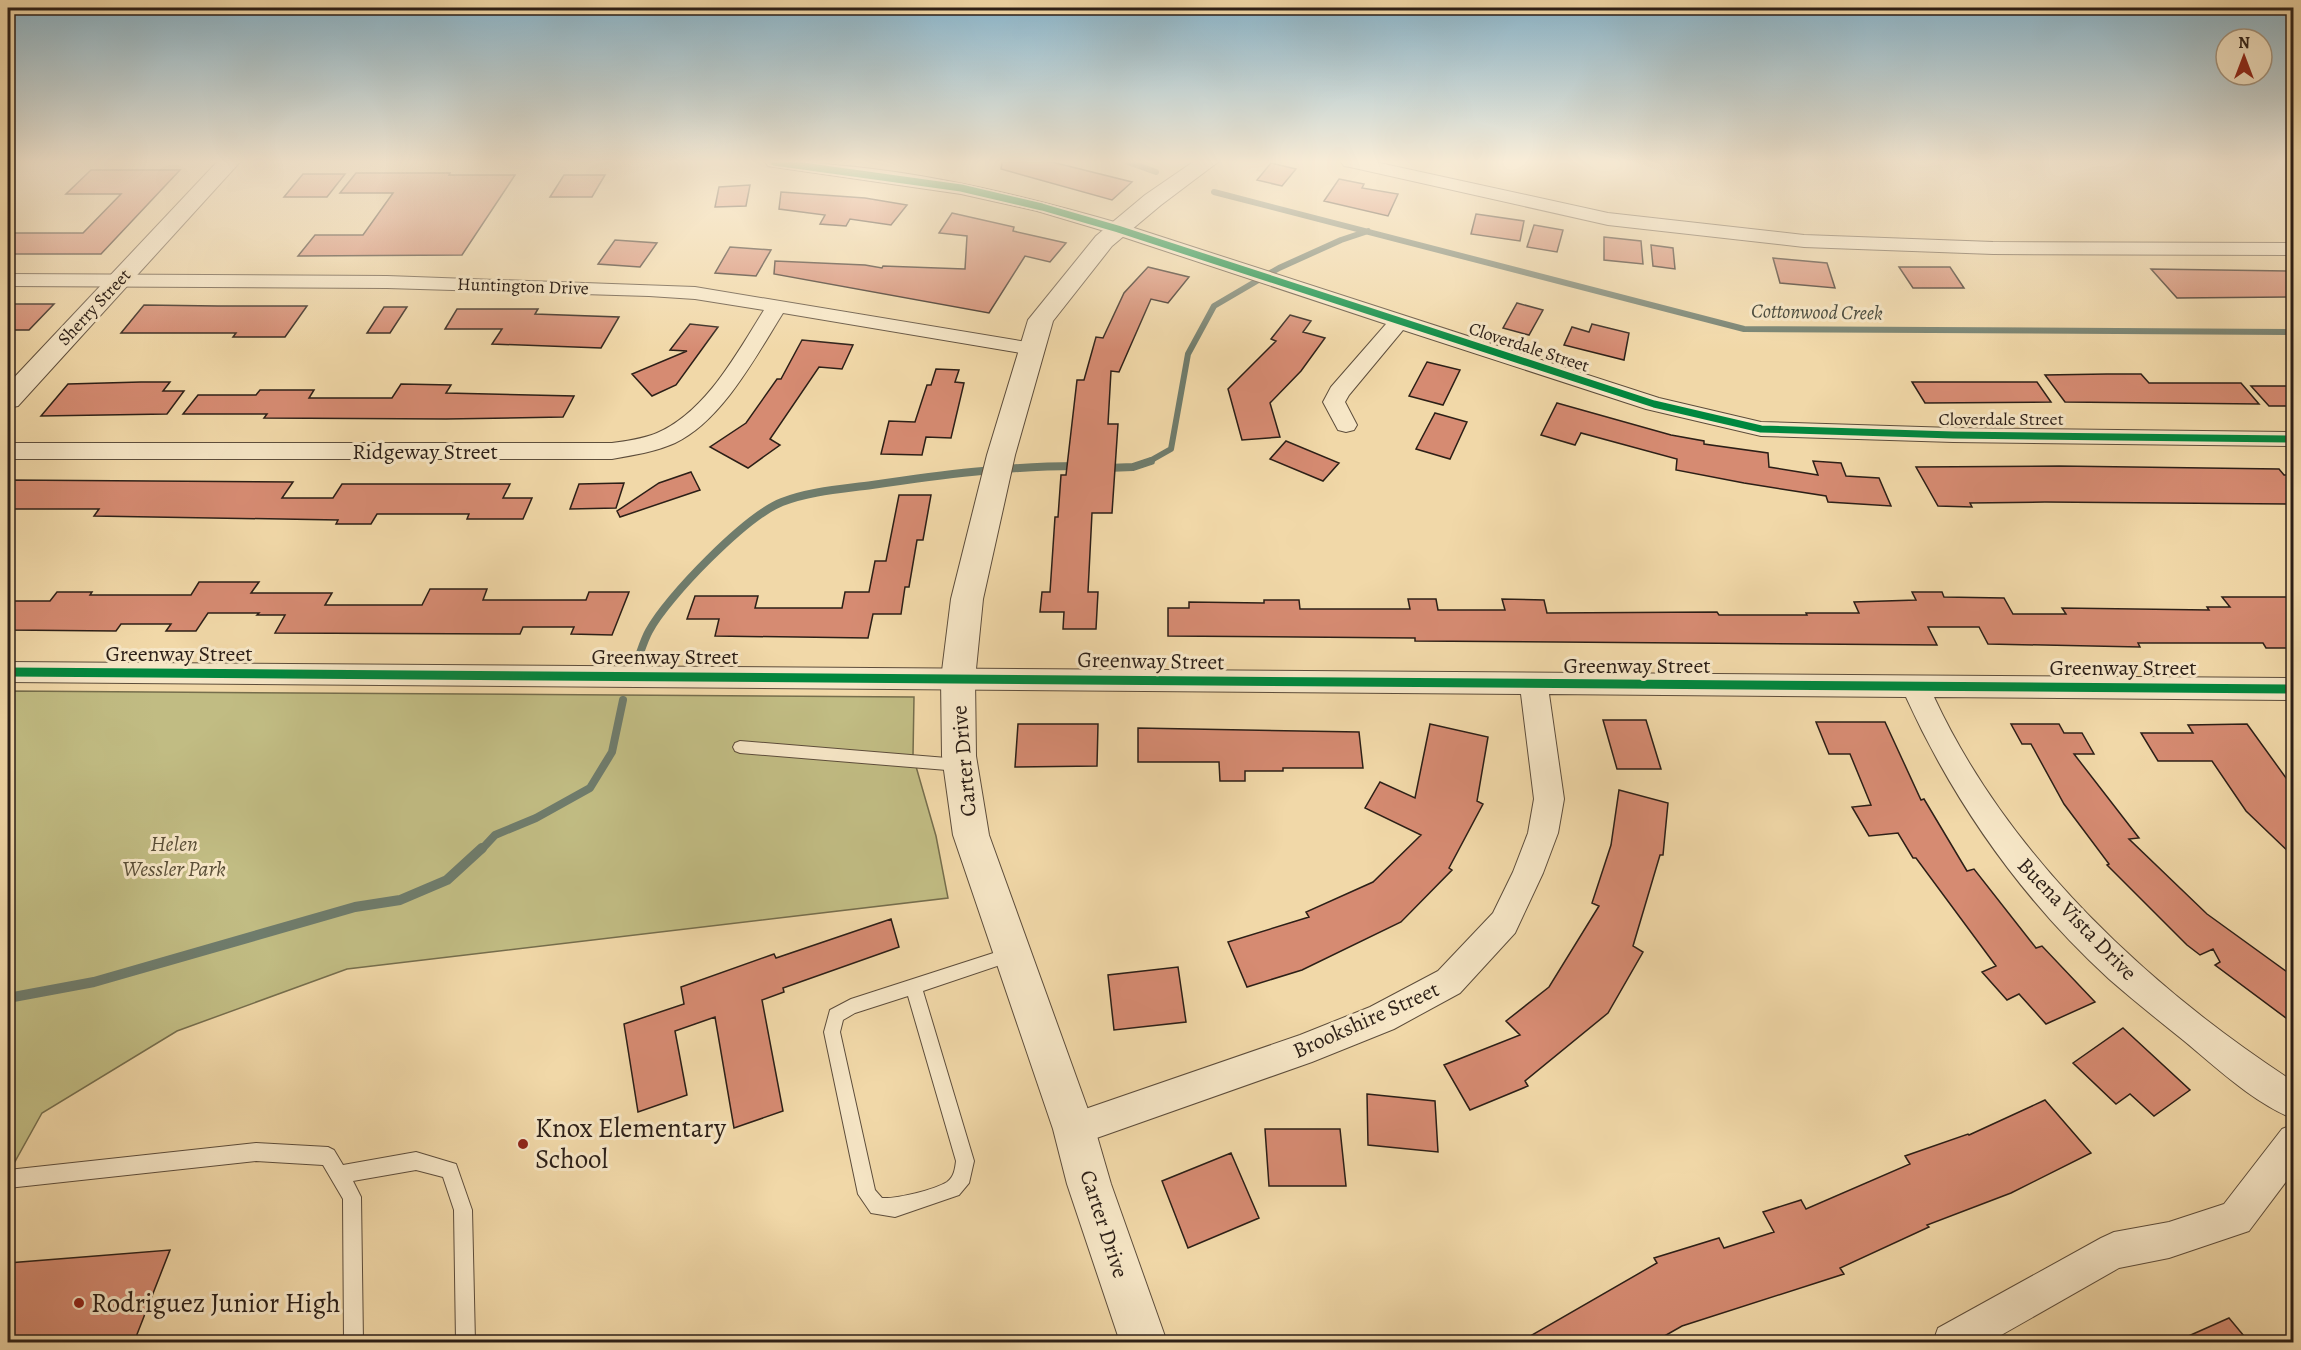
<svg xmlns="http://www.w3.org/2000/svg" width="2301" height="1350" font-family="Alegreya,serif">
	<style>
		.green { fill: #c1bc83; stroke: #766e4d; stroke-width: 1.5 }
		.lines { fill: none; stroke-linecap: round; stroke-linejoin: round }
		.stream-far2 { stroke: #6f7c6c; stroke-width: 6 }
		.stream-far1 { stroke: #6f7c6c; stroke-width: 8 }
		.stream { stroke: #6f7c6c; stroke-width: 10 }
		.building { fill: #d68b72; stroke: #2c1f17; stroke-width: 1.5 }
		.service-casing { stroke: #5d4d3b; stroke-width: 2 }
		.minor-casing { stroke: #5d4d3b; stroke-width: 2 }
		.tertiary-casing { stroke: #5d4d3b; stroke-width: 2 }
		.service { fill: #f6e6c6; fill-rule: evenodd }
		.minor { fill: #f6e6c6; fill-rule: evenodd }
		.tertiary { fill: #f6e6c6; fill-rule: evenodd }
		.cycleway-far1-casing { stroke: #f6e6c6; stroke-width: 10 }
		.cycleway-casing { stroke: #f6e6c6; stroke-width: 13 }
		.cycleway-far1 { stroke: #00873e; stroke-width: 7 }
		.cycleway { stroke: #00873e; stroke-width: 9 }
		.poi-dot { fill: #8f2418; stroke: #f6e6c6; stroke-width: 2 }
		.labels { text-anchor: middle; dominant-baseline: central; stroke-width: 6; stroke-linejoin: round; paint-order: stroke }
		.far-street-label { font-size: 18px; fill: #2c1f17; stroke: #f6e6c6 }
		.far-water-label { font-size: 20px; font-style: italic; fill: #4d4e41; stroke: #f6e6c6 }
		.street-label { font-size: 22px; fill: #2c1f17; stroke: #f6e6c6 }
		.park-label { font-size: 22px; font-style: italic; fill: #594e37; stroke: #f6e6c6 }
		.near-poi-label { font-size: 27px; fill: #2c1f17; stroke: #f6e6c6; text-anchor: start }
	</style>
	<rect width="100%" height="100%" fill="#f1d8a8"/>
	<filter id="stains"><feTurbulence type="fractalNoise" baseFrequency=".00333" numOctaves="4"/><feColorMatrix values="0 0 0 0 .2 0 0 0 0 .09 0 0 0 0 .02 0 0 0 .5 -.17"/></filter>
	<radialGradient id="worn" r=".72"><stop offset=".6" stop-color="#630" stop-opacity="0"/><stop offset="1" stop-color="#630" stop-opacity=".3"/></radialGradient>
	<path class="green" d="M8,691L914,697L913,756L936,836L948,898L347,969L177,1031L42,1113L8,1174Z"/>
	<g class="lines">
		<path class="stream-far2" d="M1128,162L1156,172
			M1214,192L1744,329L2294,332
			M1148,462L1171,449L1188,354L1214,306L1279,268L1341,240L1368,231"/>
		<path class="stream-far1" d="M1107,468L1133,467L1151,461
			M637,661C641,651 644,640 649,631C667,597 746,516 782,502C810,491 843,489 872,485C940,475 1008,466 1077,466
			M481,850L495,835L536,818L590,788L612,752L623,700"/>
		<path class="stream" d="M8,998L94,982L355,907L400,900L447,880L482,848"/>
	</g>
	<path class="building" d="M1002,162H1052L1132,182L1112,200L1001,169Z
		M1271,163L1296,169L1282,186L1257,180Z
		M91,170H180L101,254H8V233H83L121,194H66Z
		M356,173H450L449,175H515L462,255L298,256L315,235H363L393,193H340Z
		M303,174H345L327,197H284Z
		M564,175H605L592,197H550Z
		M1339,179L1364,184L1362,188L1398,194L1388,216L1324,201Z
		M750,185L746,206L715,207L719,187Z
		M781,192L865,198L907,205L891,225L850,219L846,226L820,224L825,215L779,209Z
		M952,213L1014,227L1013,231L1066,243L1050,262L1025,256L989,313L774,274L775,261L865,265L882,268L883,266L965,269L967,236L939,233Z
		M1476,214L1524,221L1520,241L1471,234Z
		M1534,225L1563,230L1557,252L1527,247Z
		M1604,237L1641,241L1643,264L1604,260Z
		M615,240L657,243L640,267L598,264Z
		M1651,245L1673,248L1675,269L1653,266Z
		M730,247L771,250L756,276L715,273Z
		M1773,258L1827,263L1835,288L1780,283Z
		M1148,267L1189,277L1168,303L1151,299L1119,372L1111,371L1108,424H1118L1112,513H1092L1088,592H1098L1096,629H1063L1064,612H1040L1042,592H1050L1055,517H1058L1061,475H1066L1077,380H1084L1096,337L1103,338L1124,293Z
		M1899,267H1950L1964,288H1913Z
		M2151,269L2294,271V297L2177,298Z
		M1517,303L1543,310L1529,335L1503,328Z
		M8,304H54L29,330H8Z
		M144,305L218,306H307L285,337H233L236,333H121Z
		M384,307H407L390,333H367Z
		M457,309H538L535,314L619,317L601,348L492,344L502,329H445Z
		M1290,315L1311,321L1303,332L1325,338L1301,371L1270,403L1280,437L1242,440L1228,389L1276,341L1271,339Z
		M690,324L718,327L676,385L652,396L632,374L687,351L670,350Z
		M1592,324L1629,333L1624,360L1564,345L1572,327L1589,332Z
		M802,340L853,345L842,369L819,367L770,439L780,445L748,468L710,447L746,423L777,379H781Z
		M1427,362L1460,370L1443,405L1409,396Z
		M936,369L959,370L955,382L964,383L951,438L926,437L922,455L881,454L889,421L915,422L927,385H931Z
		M2107,374H2141L2149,383H2241L2259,404L2065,402L2045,375Z
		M141,382H170L163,391H184L167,414L41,416L68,384Z
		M1912,382H2037L2051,402L1925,403Z
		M401,384L451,385L446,393L574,396L563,417L446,419L264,418L267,414H183L198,395H256L260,390H314L309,398H392Z
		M2251,386H2294V406H2269Z
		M1557,403L1671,435L1704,441V444L1768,453L1769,467L1818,475L1813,461L1841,463L1846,476L1879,478L1891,506L1828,502L1826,496L1744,483L1676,470L1677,459L1581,433L1575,445L1541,435Z
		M1435,413L1467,422L1450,459L1416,449Z
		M1286,441L1339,463L1323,481L1270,459Z
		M2059,466L2279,469L2284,475H2294V504L2045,502L1970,503L1972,507L1938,506L1916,467Z
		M691,472L700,490L620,517L617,511L659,483Z
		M8,480L293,482L282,498H333L342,484H510L503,498H532L523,519H467L469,514H377L371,524H336L338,520L94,516L99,509H8Z
		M624,483L616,508L570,509L579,484Z
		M899,495H931L923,540H917L909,587H905L901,614H873L868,638L715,636L719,619H687L695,596H758L755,608H842L845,592H869L875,561H886Z
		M199,582H259L251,593H332L325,605H422L430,589H487L483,600H586L589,592H629L612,635L571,634L574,627H523L520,634L275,633L285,615H257L259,613H208L196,631H166L171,624H121L116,631L8,630V601H50L57,592H92L90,595H191Z
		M1912,592H1942L1944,597L2004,598L2013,614H2066L2062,608L2209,610L2207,607H2230L2222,597H2294V648H2266L2263,643H2138L2140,647L1988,644L1979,627H1928L1937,645L1415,641V638L1168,636V608H1189V602L1264,603V600H1299L1300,609H1410L1408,599H1436L1438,610H1505L1502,599L1544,600L1547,613L1717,612L1719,615H1807L1806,613H1859L1854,602L1916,600Z
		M1603,720H1646L1661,769H1617Z
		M1816,722H1885L1921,800L1924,799L1967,871L1974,869L2036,948L2042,946L2095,1002L2046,1024L2019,994L2007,1000L1982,972L1996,966L1916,858H1913L1898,833L1869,836L1852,807L1871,805L1850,754H1829Z
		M1018,724H1098L1097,766L1015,767Z
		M1430,724L1488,737L1477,801L1483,804L1449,868L1452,870L1401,922L1302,970L1247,987L1228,942L1309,917L1306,912L1373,882L1421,835L1365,808L1380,782L1415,798Z
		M2011,724H2059L2064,733H2082L2094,754H2074L2139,838L2129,839L2207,914L2294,977V1024L2215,965L2220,962L2213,949L2200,955L2187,945L2107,865L2109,864L2064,804L2031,744H2022Z
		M2247,724L2294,789V857L2246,811L2212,761H2158L2141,733H2193L2188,725Z
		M1138,728L1359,732L1363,768H1283V771H1245V781H1220L1219,762H1138Z
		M1619,790L1668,803L1663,855H1660L1633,946L1643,952L1608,1013L1525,1081L1528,1086L1470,1110L1444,1065L1520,1035L1506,1021L1549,987L1599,906L1592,903L1611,845Z
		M891,919L899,947L783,988L784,992L762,1000L783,1111L734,1128L715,1017L675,1031L687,1095L638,1112L624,1024L684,1004L681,987L774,954L776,958Z
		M1178,967L1186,1022L1114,1030L1108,975Z
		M2123,1028L2190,1090L2154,1116L2130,1094L2116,1104L2073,1063Z
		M1367,1094L1435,1101L1438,1152L1368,1145Z
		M2045,1100L2091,1153L2011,1193L1927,1225L1929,1227L1840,1268L1844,1274L1682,1326L1654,1342H1520L1657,1263L1654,1258L1719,1238L1724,1248L1774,1232L1763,1212L1801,1200L1806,1209L1910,1164L1905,1156L1968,1134L1969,1135Z
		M1265,1129H1340L1346,1186H1269Z
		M1231,1153L1259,1218L1188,1248L1162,1181Z
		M170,1250L134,1342H8V1263Z
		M2229,1318L2249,1342H2175Z"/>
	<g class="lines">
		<g class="service-casing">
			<path id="service" d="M740,741L959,759L964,761L966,765L964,769L959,771L740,753L735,751L733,747L735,743Z
				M1012,947L1018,949L1020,954L1018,959L923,991L974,1161L969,1183L959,1195L895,1217L871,1213L858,1194L824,1032L830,1010L851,999ZM908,996L956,1161C955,1169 954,1177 947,1182C934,1190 896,1199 882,1198L875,1190L840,1032L843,1020L855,1013Z
				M256,1143L328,1147L334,1150L343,1165L416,1152L456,1164L472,1210L475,1342H456L454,1210L443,1177L416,1170L353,1181L361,1197L363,1342H344L343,1199L323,1165L256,1161L8,1188V1170Z"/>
		</g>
		<g class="minor-casing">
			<path id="minor" d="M765,162C887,162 1008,191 1125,225L1659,398L1761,422L1953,428L2294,432V446L1953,442L1761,436L1646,409L1403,330L1349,395L1345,402L1357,425L1354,430L1346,432L1338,430L1323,402L1331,387L1386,324L1111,233L1037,211L961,194L774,167L768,166Z
				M1341,162H1375L1608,213L1804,235L1993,242L2294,243V255L1993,254L1804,247L1608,225L1350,167L1344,166Z
				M8,274L387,276L695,287L1033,343L1041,344L1044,349L1041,354L1033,355L783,313C756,356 722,421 675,443C655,452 633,455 612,459H8V443H612C627,441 643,439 657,433C706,412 737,353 764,310L695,299L649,296L387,288L8,286Z
				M8,662L2294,678V700L1934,697C2008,856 2148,987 2294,1082V1119C2252,1102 2217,1068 2183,1040C2158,1020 2133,1000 2109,979C2023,900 1954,803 1906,697L1549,694L1564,799L1558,833L1543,873L1515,933L1460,993L1394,1029L1312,1062L1074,1146L1062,1141L1057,1129L1062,1117L1300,1035L1370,1007L1438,971L1493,913L1513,872L1528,833L1534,799L1521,694L8,682Z
				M2294,1124V1171L2249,1231L2169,1258L2119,1268L1989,1342H1933L1938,1328L2101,1238L2114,1232L2169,1222L2224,1204L2282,1129Z"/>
		</g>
		<g class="tertiary-casing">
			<path id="tertiary" d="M217,162H240L18,406L8,408V384Z
				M1193,162H1218L1161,205L1112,246L1053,321L1015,455L983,599L975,679L976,756L989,835L1095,1129L1111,1184L1167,1342H1120L1067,1184L1053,1129L953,835L942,756L941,679L951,599L987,455L1028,320L1096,236L1145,195Z"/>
		</g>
		<use href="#service" class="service"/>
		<use href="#minor" class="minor"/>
		<use href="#tertiary" class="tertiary"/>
		<g class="cycleway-far1-casing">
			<path id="cycleway-far1" d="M774,162L961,188L1042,207L1118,229L1654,404L1761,429L1953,435L2294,439"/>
		</g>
		<g class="cycleway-casing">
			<path id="cycleway" d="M8,672L2294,689"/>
		</g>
		<use href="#cycleway-far1" class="cycleway-far1"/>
		<use href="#cycleway" class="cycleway"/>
	</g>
	<linearGradient id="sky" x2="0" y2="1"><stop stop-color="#89b6cd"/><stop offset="0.46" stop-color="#f9edd8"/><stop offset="1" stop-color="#f9edd8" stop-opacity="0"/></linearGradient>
	<rect width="2301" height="351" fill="url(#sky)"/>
	<g class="poi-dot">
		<circle cx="523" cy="1144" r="6"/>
		<circle cx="79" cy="1303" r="6"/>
	</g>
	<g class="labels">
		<g class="far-street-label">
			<text transform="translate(523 286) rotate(2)">Huntington Drive</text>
			<text transform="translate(94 307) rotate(-47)">Sherry Street</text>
			<text transform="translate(1529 347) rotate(18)">Cloverdale Street</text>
			<text x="2001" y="419">Cloverdale Street</text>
		</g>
		<g class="far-water-label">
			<text transform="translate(1817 312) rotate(1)">Cottonwood Creek</text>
		</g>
		<g class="street-label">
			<text x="425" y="452">Ridgeway Street</text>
			<text x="179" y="654">Greenway Street</text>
			<text x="665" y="657">Greenway Street</text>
			<text transform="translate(1151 661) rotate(1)">Greenway Street</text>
			<text x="1637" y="666">Greenway Street</text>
			<text x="2123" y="668">Greenway Street</text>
			<text transform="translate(964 761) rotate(-95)">Carter Drive</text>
			<text transform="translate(2077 919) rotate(46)">Buena Vista Drive</text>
			<text transform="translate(1366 1020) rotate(-24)">Brookshire Street</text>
			<text transform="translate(1104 1224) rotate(72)">Carter Drive</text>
		</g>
		<g class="park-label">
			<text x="174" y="844">Helen<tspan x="174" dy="25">Wessler Park</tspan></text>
		</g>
		<g class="near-poi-label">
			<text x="535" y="1128">Knox Elementary<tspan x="535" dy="31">School</tspan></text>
			<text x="91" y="1303">Rodriguez Junior High</text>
		</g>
	</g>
	<rect width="2301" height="1350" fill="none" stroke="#f1d8a8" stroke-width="30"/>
	<rect x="9" y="9" width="2283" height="1332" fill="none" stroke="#2c1f17" stroke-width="3"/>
	<rect x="15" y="15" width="2271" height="1320" fill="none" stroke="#2c1f17" stroke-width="1.5"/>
	<g transform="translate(2244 57)"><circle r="28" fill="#f6e6c6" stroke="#a59680" stroke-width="1.5"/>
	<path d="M0-4.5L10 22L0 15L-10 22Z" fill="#8f2418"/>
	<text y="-9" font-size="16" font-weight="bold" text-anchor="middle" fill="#2c1f17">N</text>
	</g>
	<rect width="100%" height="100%" filter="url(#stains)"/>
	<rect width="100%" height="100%" fill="url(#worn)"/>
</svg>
